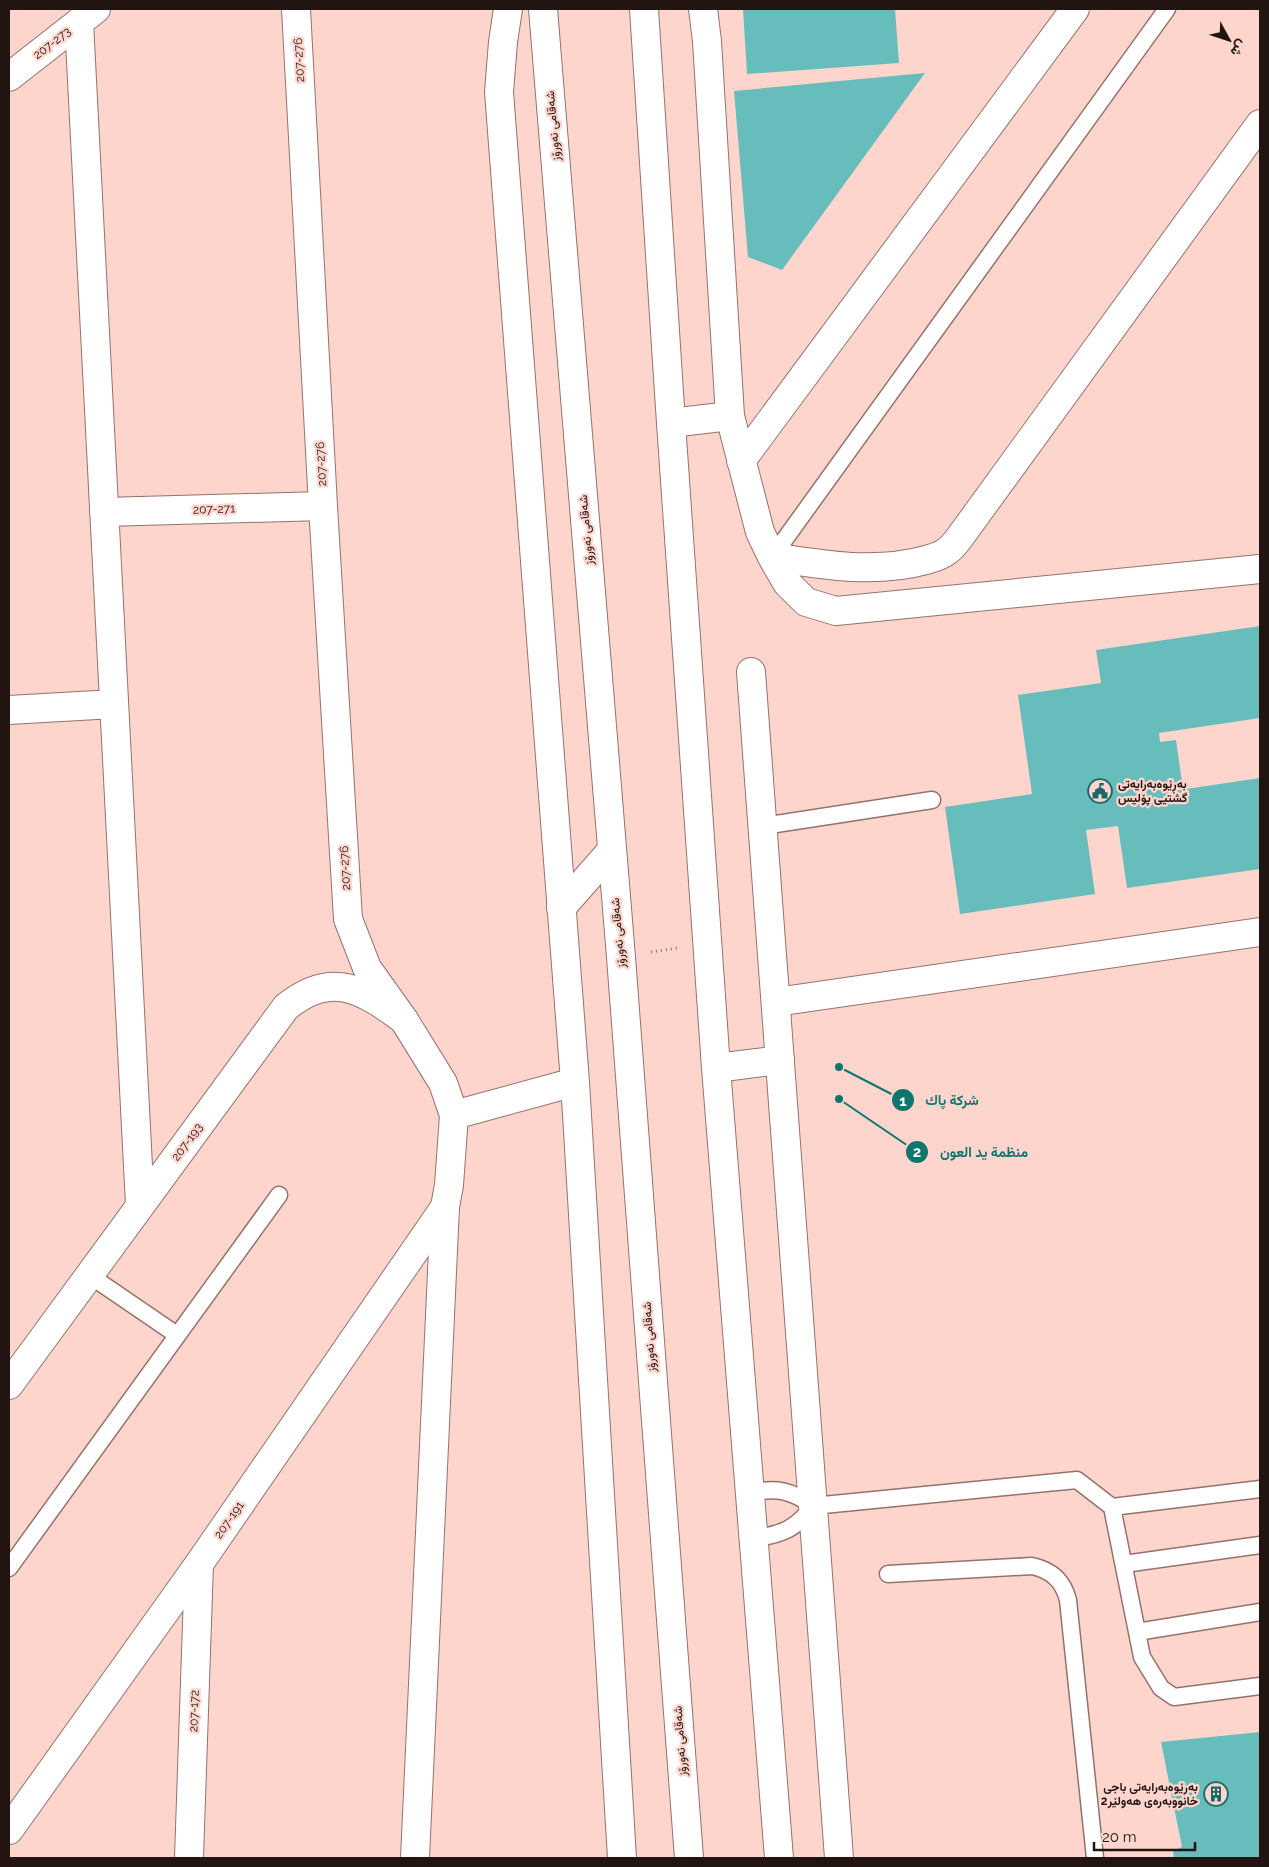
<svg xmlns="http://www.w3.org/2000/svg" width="1269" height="1867" font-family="Raleway,Vazirmatn,sans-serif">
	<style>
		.building { fill: #67bdbc }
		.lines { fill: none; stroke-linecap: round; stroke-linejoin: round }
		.service-casing { stroke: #96726b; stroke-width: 19 }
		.minor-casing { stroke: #96726b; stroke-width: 30 }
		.tertiary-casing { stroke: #96726b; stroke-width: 30 }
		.primary-casing { stroke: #96726b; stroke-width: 30 }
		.path { stroke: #8a706b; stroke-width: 3; stroke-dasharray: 1 4; stroke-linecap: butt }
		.service { stroke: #fff; stroke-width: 16 }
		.minor { stroke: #fff; stroke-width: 28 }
		.tertiary { stroke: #fff; stroke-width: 28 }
		.primary { stroke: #fff; stroke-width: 28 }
		.labels { text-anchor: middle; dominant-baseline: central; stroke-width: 4.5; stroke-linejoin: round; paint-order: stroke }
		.street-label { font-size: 12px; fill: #211411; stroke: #fdd5cd }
		.poi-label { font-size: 12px; font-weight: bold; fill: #211411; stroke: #fdd5cd; text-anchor: start }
		.leader { fill: none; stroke: #0f766e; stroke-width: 2 }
		.callout-dot { fill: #0f766e; stroke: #fdd5cd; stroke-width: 2 }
		.mark-label { font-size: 15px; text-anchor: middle; font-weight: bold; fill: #fff }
		.callout-label { font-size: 14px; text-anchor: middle; font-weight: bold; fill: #0f766e; stroke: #fdd5cd; stroke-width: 4.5; stroke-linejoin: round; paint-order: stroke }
	</style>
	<rect width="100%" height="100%" fill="#fdd5cd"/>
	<path class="building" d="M743,9H895L899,63L747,74Z
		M925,73L782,270L748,257L734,91Z
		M1260,626V718L1159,733L1160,742L1176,740L1182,782L1165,784L1166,792L1260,778V869L1127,888L1118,826L1086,830L1095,894L960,914L945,807L1032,794L1018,695L1101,683L1096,650Z
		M1260,1732V1858H1174L1173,1851L1182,1847L1161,1742Z"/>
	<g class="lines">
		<g class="service-casing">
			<path id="service" d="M772,557L1167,9
				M763,826L932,800
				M89,1275L177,1335
				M751,1492C778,1488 791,1490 813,1506L1077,1480L1112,1507L1142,1657L1161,1688L1174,1697L1260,1686
				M1112,1507L1260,1489
				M754,1538C782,1535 797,1528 813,1506
				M1124,1564L1260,1545
				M9,1568L279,1195
				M888,1574L1032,1566C1051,1570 1063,1580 1068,1600L1095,1858
				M1137,1632L1260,1612"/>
		</g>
		<g class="minor-casing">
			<path id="minor" d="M296,9L323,506L348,919L367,968L404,1020L443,1083L454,1115L449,1185L445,1207L415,1858
				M508,9L503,42L499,92L575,1082L622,1858
				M703,9L707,41L730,416L760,532L772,557L787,583L806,602L836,611L1260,569
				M79,22L140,1205
				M9,77L96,9
				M741,461L1075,9
				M104,512L323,506
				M772,557C823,565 875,574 926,560C933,558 941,556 947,551C952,548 956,542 960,537L1260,124
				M751,672L839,1858
				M9,710L114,704
				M776,1002L1260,932
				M454,1115L575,1082
				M189,1858L199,1564"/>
		</g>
		<g class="tertiary-casing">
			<path id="tertiary" d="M9,1385L286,1007C332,970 362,989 404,1020
				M9,1830L199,1564L445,1207"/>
		</g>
		<g class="primary-casing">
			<path id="primary" d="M543,9L621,957L689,1858
				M644,9L671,423L716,1068L779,1858
				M671,423L730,416
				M561,908L612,850
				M716,1068L780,1060"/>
		</g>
		<path class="path" d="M651,952L677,948"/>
		<use href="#service" class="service"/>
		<use href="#minor" class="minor"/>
		<use href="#tertiary" class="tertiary"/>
		<use href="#primary" class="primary"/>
	</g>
	<defs>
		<g id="civic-ring" transform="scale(1.25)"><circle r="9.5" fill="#fdd5cd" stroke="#1a6867" stroke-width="1.5"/><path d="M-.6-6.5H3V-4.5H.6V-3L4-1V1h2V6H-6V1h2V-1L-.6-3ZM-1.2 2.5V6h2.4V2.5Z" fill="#1a6867"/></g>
		<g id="building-ring" transform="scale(1.25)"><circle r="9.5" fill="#fdd5cd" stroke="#1a6867" stroke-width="1.5"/><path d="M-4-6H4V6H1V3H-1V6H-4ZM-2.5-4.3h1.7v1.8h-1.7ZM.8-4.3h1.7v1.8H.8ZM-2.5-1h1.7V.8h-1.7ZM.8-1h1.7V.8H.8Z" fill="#1a6867"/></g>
	</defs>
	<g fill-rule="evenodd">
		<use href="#civic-ring" x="1100" y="791"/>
		<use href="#building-ring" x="1216" y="1794"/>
	</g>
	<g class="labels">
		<g class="street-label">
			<text transform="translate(52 43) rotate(-38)">207-273</text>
			<text transform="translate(299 60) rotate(-93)">207-276</text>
			<text transform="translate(553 126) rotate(-95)">شەقامی نەورۆز</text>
			<text transform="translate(321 464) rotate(-93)">207-276</text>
			<text transform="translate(214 509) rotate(-2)">207-271</text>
			<text transform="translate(586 530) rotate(-95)">شەقامی نەورۆز</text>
			<text transform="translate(345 868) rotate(-93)">207-276</text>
			<text transform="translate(618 933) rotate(-95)">شەقامی نەورۆز</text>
			<text transform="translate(187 1142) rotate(-54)">207-193</text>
			<text transform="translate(649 1337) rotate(-94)">شەقامی نەورۆز</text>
			<text transform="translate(229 1520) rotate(-55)">207-191</text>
			<text transform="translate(194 1711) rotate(-88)">207-172</text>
			<text transform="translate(680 1741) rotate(-94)">شەقامی نەورۆز</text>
		</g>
		<g class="poi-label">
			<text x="1118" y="784">بەڕێوەبەرایەتی<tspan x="1118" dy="14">گشتیی پۆلیس</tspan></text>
			<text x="1198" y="1787" text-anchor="end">بەڕێوەبەرایەتی باجی<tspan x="1198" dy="14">خانووبەرەی هەولێر2</tspan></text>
		</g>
	</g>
	<path class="leader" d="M839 1067L903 1100M839 1099L917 1152"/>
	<g class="callout-dot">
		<circle cx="839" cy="1067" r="5"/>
		<circle cx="839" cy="1099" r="5"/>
		<circle cx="903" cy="1100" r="12"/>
		<circle cx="917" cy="1152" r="12"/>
	</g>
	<g class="mark-label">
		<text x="903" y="1106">1</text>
		<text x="917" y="1157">2</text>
	</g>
	<g class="callout-label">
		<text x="952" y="1105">شركة پاك</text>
		<text x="984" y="1157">منظمة يد العون</text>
	</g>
	<rect width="1269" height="1867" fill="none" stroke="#211411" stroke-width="20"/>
	<g transform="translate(1229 40) rotate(130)" stroke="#fdd5cd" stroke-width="4" paint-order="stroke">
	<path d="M0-4L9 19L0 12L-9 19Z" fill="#211411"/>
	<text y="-8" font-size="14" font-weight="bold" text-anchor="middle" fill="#211411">ش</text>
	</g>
	<path d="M1094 1842v8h101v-8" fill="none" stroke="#211411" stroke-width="2.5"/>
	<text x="1102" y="1842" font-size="15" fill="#211411" stroke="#fdd5cd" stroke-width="4" paint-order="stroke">20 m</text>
</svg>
